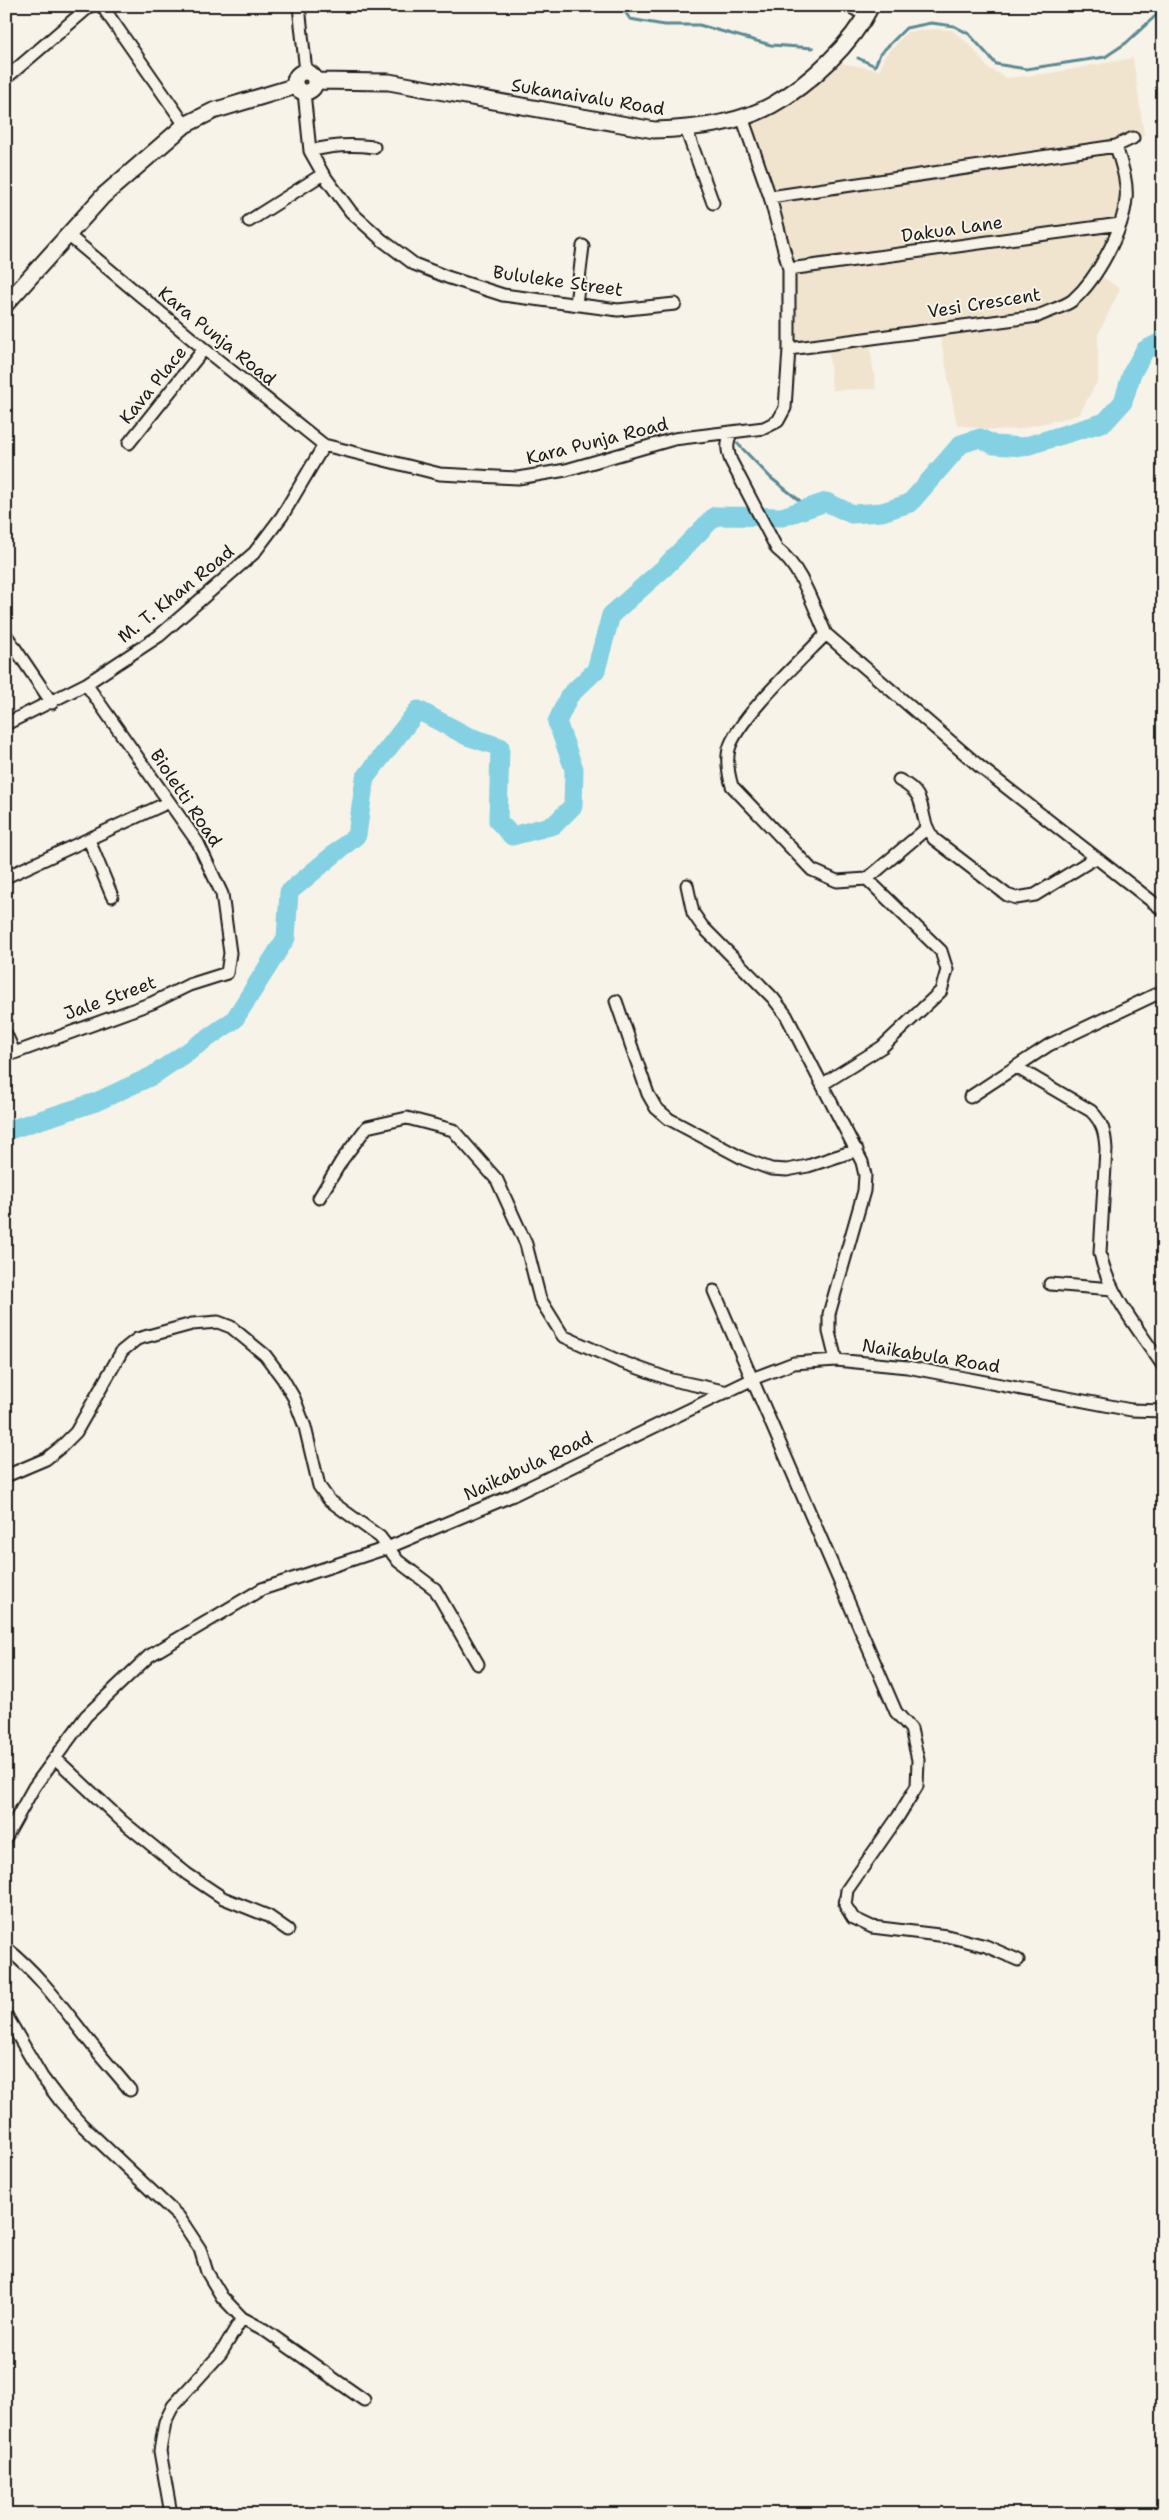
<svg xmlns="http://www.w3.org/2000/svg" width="1169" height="2520" font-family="'Shantell Sans',sans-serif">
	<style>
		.built { fill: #f1e4cf }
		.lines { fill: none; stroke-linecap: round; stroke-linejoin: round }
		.stream { stroke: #5a8993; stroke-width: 3 }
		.river { stroke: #83d1e2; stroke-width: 19 }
		.minor-casing { stroke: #1c1c1c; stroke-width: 15 }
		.major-casing { stroke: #1c1c1c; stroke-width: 19 }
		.minor { stroke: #f7f3e8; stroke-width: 11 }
		.major { stroke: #f7f3e8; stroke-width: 15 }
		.labels { text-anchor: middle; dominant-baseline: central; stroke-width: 4; stroke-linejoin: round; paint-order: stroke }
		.street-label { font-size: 18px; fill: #1c1c1c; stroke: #f7f3e8 }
	</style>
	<rect width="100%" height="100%" fill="#f7f3e8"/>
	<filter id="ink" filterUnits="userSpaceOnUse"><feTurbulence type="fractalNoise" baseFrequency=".02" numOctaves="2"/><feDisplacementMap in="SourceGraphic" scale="10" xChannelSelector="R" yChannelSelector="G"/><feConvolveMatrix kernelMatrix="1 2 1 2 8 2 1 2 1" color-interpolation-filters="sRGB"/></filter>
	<g filter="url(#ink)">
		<path class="built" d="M932,29L952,30L971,46L988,68L1007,78L1051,73L1133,58L1144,135L1117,146L1126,199L1097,273L1120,289L1098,335V380L1079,415L1019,429L993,430L957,425L939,330L869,338L876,389L832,390L828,343L789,349V269L742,117L830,61L880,70L884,57L907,32Z"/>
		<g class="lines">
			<path class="stream" d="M621,6L630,19L664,25H699L771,45L813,48
				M858,58L875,66L880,54L906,28L931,23L954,26L969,34L996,64L1026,69L1105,57L1126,43L1163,9
				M737,443L771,478L809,508"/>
			<path class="river" d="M6,1131L96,1102L152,1076L234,1020L286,938L289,892L357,835L365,778L418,710L467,736L500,747L498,821L512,836L554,825L573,806L574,769L557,722L569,696L596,670L611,615L664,568L715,516L782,517L826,502L852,514L882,512L910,503L961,444L980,438L994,445L1023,447L1105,422L1123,402L1132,373L1145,350L1163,341"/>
			<g class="minor-casing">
				<path id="minor" d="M102,6L185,125
					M299,6L306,72
					M849,6L867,16
					M6,78L90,6
					M304,92L310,151L323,174L351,212L382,240L414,264L447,277L503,295L618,310L675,304
					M686,129L713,203
					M310,151C332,145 351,144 374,147
					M770,197L1116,146L1133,138
					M249,221L323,174
					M68,235L204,349L324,445L440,474L518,478L566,470L674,439L764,428L778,421L785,408L789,349V269L770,197L742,117
					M789,269L1120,224
					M576,304L583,246
					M789,349L1038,316C1048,311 1064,307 1073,300C1097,279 1123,231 1126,199C1128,182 1121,163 1116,146
					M732,432C726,442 727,450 731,461L777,549C802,568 813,606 826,634
					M129,443L204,349
					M6,635L52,703
					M6,724L86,684L159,636L254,553L282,516L324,445
					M899,780C932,797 915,815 934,839L1007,895L1016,898L1035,895L1095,858
					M926,829L867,879L837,881L812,870L732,786C728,773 726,762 729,749C737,719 802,659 826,634L979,766L1163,910
					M89,840L112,896
					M6,877L169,802
					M687,885L693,913L702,926L773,998L786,1015L862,1162L865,1175L864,1191L829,1314V1332L836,1360
					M616,1001L648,1094L656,1108L669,1119L744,1159L771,1169L787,1170L808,1166L857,1150
					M6,1034L14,1052
					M6,1056L152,1003L189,985L227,973L230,953L222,894L198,843L86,684
					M1016,1067L1091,1111C1103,1123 1105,1133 1106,1149L1100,1253C1108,1294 1140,1331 1163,1366
					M823,1084L882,1047L941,991L947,970L941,951L867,879
					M970,1097L1049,1045L1163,991
					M319,1198L342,1160L367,1127L407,1118L453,1130L497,1180L526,1244L540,1299L563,1336L619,1361L672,1380L728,1392
					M1050,1284L1113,1289
					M714,1291L896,1712L911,1729L918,1760L917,1786L898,1817L847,1890L845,1905L853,1918L872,1927L947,1936L986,1946L1018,1960
					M6,1476L46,1459L61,1447L76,1432L122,1351L137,1339L192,1324L218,1322L231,1327L265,1355L283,1379L294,1398L305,1427L319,1486L329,1500L380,1537L398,1561L435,1589L478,1664
					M55,1758L122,1821L187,1874L223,1898L268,1916L288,1930
					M6,1837L34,1787L86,1716L149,1656L262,1589L387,1548L511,1496L757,1377L794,1363L836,1360L907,1367L1131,1410L1163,1411
					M6,1948C41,1975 65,2011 93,2046C105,2061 118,2075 130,2090
					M6,2015L42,2077L61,2102L81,2124L179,2217L200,2249L207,2272L222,2297L242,2318L263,2329L364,2400
					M171,2514L160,2451L165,2422L173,2406L221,2353L242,2318"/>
			</g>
			<g class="major-casing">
				<path id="major" d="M295 82a10 10 0 1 1 20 0a10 10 0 1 1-20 0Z
					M315,81L389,82L654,130C693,129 738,124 772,105C810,84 852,44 871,6
					M6,304L103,196L185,125L213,111L296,86"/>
			</g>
			<use href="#minor" class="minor"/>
			<use href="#major" class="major"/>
		</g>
	</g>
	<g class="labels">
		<g class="street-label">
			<text transform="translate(588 97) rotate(9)">Sukanaivalu Road</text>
			<text transform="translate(952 229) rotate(-8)">Dakua Lane</text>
			<text transform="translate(558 281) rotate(8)">Bululeke Street</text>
			<text transform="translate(984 303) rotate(-9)">Vesi Crescent</text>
			<text transform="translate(217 336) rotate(39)">Kara Punja Road</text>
			<text transform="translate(153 385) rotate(-51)">Kava Place</text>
			<text transform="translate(597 441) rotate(-14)">Kara Punja Road</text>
			<text transform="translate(176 594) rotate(-39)">M. T. Khan Road</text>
			<text transform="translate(186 798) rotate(56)">Bioletti Road</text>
			<text transform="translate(110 998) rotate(-20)">Jale Street</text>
			<text transform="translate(931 1356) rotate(9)">Naikabula Road</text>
			<text transform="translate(528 1466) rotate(-25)">Naikabula Road</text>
		</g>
	</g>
	<rect width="1169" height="2520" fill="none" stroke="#f7f3e8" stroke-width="25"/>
	<rect x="12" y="12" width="1144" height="2495" fill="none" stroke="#1c1c1c" stroke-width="2" filter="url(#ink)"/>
</svg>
